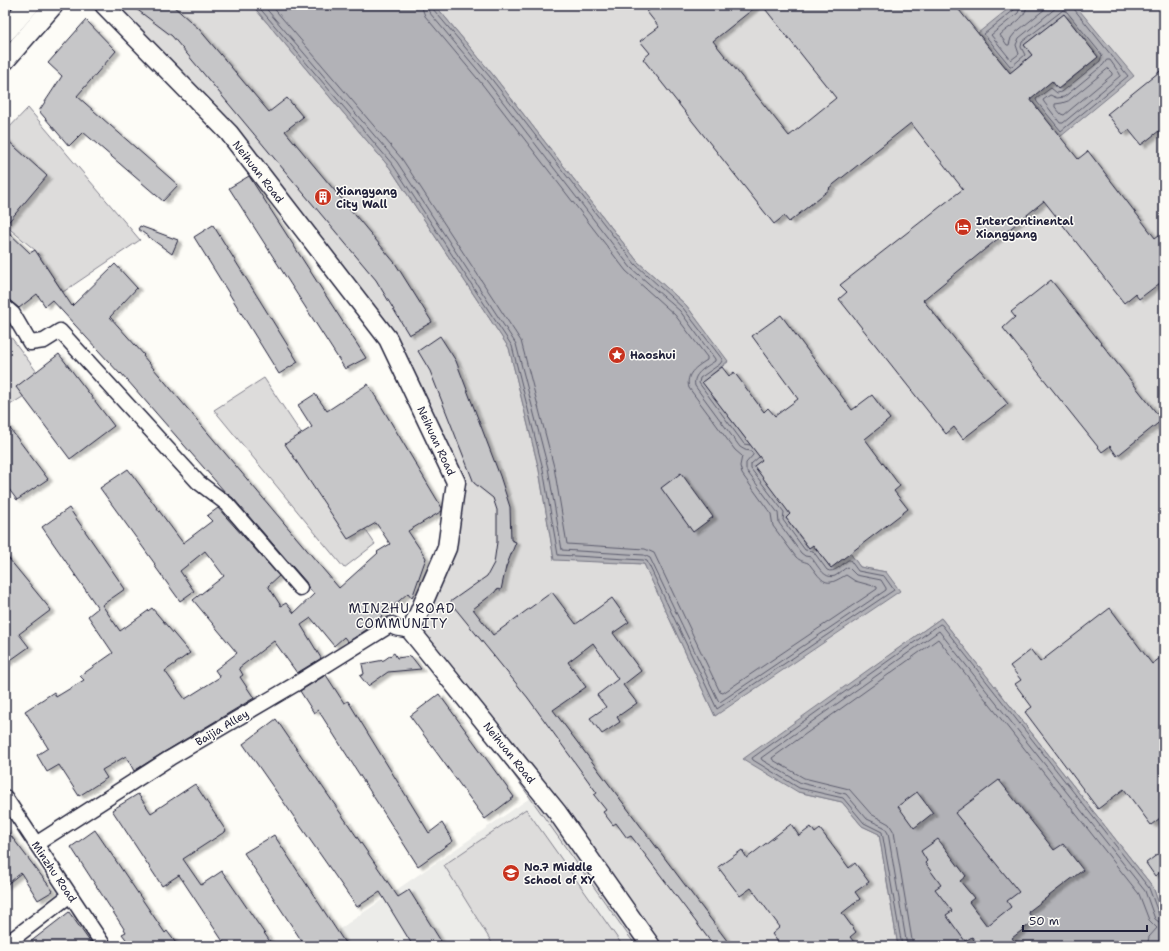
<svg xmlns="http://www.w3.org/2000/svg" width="1169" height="951" font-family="'Shantell Sans',sans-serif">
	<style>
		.built { fill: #ecece9 }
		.green { fill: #dddcdb; stroke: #807f8b }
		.water { fill: #b2b2b7; stroke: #787885 }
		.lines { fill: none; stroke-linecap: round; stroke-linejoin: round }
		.shore { stroke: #5c5c6d; stroke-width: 1 }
		.building { fill: #c6c6c8; stroke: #22223b; filter: url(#shadow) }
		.minor-casing { stroke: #22223b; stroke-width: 17 }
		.tertiary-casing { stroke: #22223b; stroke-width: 21 }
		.secondary-casing { stroke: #22223b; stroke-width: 23 }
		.minor { stroke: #fdfcf7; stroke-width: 14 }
		.tertiary { stroke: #fdfcf7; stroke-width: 18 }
		.secondary { stroke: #fdfcf7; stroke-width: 20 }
		.labels { text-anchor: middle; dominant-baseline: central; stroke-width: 3; stroke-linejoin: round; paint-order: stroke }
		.street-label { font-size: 11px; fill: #22223b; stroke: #fdfcf7 }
		.poi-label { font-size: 11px; font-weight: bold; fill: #22223b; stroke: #fdfcf7; text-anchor: start }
		.quarter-label { font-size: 13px; letter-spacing: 1px; fill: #22223b; stroke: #fdfcf7 }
	</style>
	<defs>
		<filter id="shadow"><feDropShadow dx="4.5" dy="2.5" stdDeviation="1" flood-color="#0004"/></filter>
	</defs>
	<rect width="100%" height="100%" fill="#fdfcf7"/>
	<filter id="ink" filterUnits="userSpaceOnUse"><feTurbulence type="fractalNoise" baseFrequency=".025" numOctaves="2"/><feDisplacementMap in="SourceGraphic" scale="8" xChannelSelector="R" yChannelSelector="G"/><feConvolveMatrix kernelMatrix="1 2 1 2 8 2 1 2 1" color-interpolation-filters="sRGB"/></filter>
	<g filter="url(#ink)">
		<path class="built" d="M540,791L651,946H315Z"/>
		<path class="green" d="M104,5H252L390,168L509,348L539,470L554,559L644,564L715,716L886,572L860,567L850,553L831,568L813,545L809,548L786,518L790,515L753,438L748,442L702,382L728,362L686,305L638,262L493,75L435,5H1164V918L1153,887L941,618L834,695L798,792L842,802L862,826L879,834L898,946H636L411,631L447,548L456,482L388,339L229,133Z
			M28,108L140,240L63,292L35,250L5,225V132Z
			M5,329L45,383L5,408Z
			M264,378L375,544L344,568L214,410Z
			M526,809L623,946H494L444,865Z"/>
		<path class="water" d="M252,5H435L493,75L638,262L686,305L728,361L703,382L748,442L753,438L790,514L786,518L808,548L813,545L831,568L850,553L860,567L886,572L900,591L715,716L644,564L554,560L539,470L509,348L390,168Z
			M1013,5H1075L1134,76L1060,137L1030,99L1052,81L1059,89L1098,57L1064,14L1024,45L1032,55L1010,73L978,33Z
			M941,618L1153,887C1158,901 1169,933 1161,946H898L879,834L862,826L842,802L798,792L743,759Z"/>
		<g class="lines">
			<path class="shore" d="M257,5L393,165L512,346L543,469L558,555L643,560L647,561L717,709L894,590L884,576L858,571L850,560H848C842,564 834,574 827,570L813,551L805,550L783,520L784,512L751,469V464L759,457
				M263,5L397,162L516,344L548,468L562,550L644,555L650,558L718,700L720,702L886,590V588L881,580L856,575L848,567C843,569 839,574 835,576C824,580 817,564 811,557L805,556L801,553L779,523L778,513L746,470V463L753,455V453L751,451L745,450L740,447L695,386C692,374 706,367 715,361V359L680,311L631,268L486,80L429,12L427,5
				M271,5L402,159L521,341L554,467L567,544L645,549L654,553L720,692L723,693L877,589V587L855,581L846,575C830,584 826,587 814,570C812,568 810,564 808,563C803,561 800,561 796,557L773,526L771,514L742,474L740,466L742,456L735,450L689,388C685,374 696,367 707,360V357L675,315L626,271L482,84L425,16L421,5
				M432,5L433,9L490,77L635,264L683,308L722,359V361L720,364L700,378L699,383L744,444L750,445
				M1015,5L1014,10L984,34L1010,66H1012L1025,55L1021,47L1022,42L1063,10L1067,12L1102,55L1100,61L1062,92L1057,93L1051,88L1036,99L1037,102L1061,131L1128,76L1074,9L1073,5
				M1021,5L1018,13L991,35L1011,60L1019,54L1016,45L1019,38L1057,7L1067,5
				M1027,5C1026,20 1009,26 1000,35L1007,45H1009L1011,38L1015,33L1050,5
				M1107,60H1110L1120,74V76L1063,123H1060L1044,102L1043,100L1050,95L1057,98L1064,97L1103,65Z
				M1108,69L1112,73V75L1064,115L1061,114L1055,107V104L1062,103L1068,101Z
				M902,946L882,832L864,823L843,798L799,788L753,760L752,758L940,624L942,625L1149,888L1159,915L1161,917H1164
				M907,946L888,833L884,827L867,819L846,794L801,783L762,760L761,758L939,631L1145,891L1155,919L1159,922H1164
				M913,946L894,832L889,824L871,814L849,789L804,778L773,760L772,758L938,639L1139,894L1149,920L1157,928L1149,937L1147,946"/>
		</g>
		<path class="building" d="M131,5H172L199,29L269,112L287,98L303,117L285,131L395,263L432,322L409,335L376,280L172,36Z
			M655,5H758L713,41L789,136L836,98L762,5H955L1010,73L1032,55L1024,45L1064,14L1098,57L1058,89L1052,81L1030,99L1078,159L1088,151L1155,238L1164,231V280L1139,299L1135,294L1124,303L1044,201L923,300L1008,404L963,439L954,427L946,434L839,299L847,292L840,285L963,189L911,123L829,188L830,189L789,222L784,216L774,224L643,59L650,53L640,41L659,27L647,12Z
			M86,20L116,51L77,96L178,185L163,201L83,132L69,146L39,111L62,76L48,63Z
			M1164,68V127L1141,145L1129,130L1123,134L1107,114Z
			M5,138L47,176L5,226Z
			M249,176L366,358L345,369L229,188Z
			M213,225L298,362L279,374L194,237Z
			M140,226L178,240L172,254L138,229Z
			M5,229L30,253L35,250L72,306L115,264L137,288L110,317L144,355L143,356L339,588L378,553L377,552L390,544L376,523L348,539L285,444L312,427L298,405L315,394L327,411L368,384L442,508V511L408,531L426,558L412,598L408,593L366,630L348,642L344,637L334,646L311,618L301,625L321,658L320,659L297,673L274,641L239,668L243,675L240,677L254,698L166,751L134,771L126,756L102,770L107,778L79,796L59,765L47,772L37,755L48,748L25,711L54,692L56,697L84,680L80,676L113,653L88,616L98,608L42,527L69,508L125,589L102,605L120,631L152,608L190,653L165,671L185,699L220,677L215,670L237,653L193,600L224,576L205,551L180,571L194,591L180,601L154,565L155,564L100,488L128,469L183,543L212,521L207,516L218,508L279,576L268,586L281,606L286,603L294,613L314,594L308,587L306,582L233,498L225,492L121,373L120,374L52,300L45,306L37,294L19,308L8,299L5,295Z
			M1051,280L1162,420L1117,456L1110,446L1102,452L1003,328L1015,317L1011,312Z
			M781,315L852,410L872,395L890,419L865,439L900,486L894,491L908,509L831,568L813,545L809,548L786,518L790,514L754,466L762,460L702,382L722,367L729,376L734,372L764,412L768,408L775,416L798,399L752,336Z
			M440,336L456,361L500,476L510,507L511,540L516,542L506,567L501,590L497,589L495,592L473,609L493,635L552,592L576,624L612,598L629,622L613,633L641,671L623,685L637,703L617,717L620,722L602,734L590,718L606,707L597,695L618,679L593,643L568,662L586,687L553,710L731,946H714L631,836L627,838L616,823L613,825L603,812L606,810L594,795L597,793L528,698L450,602L487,576L494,563L497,542V510L493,498L474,483L430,371L418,351Z
			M59,354L114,426L70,459L16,387Z
			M5,422L48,479L17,500L5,484Z
			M681,473L713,517L693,532L661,488Z
			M5,554L51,610L19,634L29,647L5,664Z
			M1110,608L1152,664L1164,655V815L1151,825L1124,789L1098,809L1025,712L1032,707L1015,684L1021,680L1010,666L1031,650L1040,662Z
			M394,653L397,658L411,656L421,669L388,672L368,686L360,676L364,674L362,664L384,660Z
			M326,675L344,703L348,701L429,833L442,823L453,841L418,866L318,710L314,713L300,691Z
			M439,694L514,797L485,819L410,716Z
			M276,719L398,897L409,890L444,946H413L380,892L357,907L243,744Z
			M999,780L1054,850L1063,844L1083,870L1028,912L1034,921L1012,938L1018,946H978L972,937L965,941L946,915L952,911L935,889L941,885L925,863L927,861L921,851L938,839L966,876L960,881L974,898L969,902L987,926L1011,907L1007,901L1019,892L955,813Z
			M195,784L226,831L183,859L201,885L222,871L273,946H226L179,875L162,886L112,810L138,794L151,813Z
			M917,792L933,813L914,828L898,806Z
			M791,824L799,836L811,827L815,833L820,829L849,868L855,863L869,882L855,892L860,899L842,913L856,932L850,937L857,946H781L772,934L780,927L751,888L740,896L718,867L742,850L747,858Z
			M5,828L53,891L38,900L21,873L5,886Z
			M95,830L165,933L167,931L178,946H131L122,934L126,932L71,847Z
			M274,835L347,946H305L244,853Z
			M1158,854L1164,861V869L1155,876L1146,863Z
			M69,912L93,946H25Z"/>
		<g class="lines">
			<g class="minor-casing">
				<path id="minor" d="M5,307L13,314L30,343L44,341L60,331L198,482L227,504L300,588
					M5,797L104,946
					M36,844L170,758L294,685L392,624L395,628L411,631
					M5,945L70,895"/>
			</g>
			<g class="tertiary-casing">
				<path id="tertiary" d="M104,5L229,133L388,339L456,482L447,548L411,631L557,812L651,946
					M5,61L54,5"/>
			</g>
			<g class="secondary-casing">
				<path id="secondary" d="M5,32L29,5"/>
			</g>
			<use href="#minor" class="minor"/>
			<use href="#tertiary" class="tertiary"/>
			<use href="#secondary" class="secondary"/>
		</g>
	</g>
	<defs>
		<g id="building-disc" transform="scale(0.9)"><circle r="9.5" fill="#c8321e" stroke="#fdfcf7"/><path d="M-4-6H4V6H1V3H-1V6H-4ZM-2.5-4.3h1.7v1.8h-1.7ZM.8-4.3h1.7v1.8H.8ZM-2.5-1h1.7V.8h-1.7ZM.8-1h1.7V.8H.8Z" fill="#fff"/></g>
		<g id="hotel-disc" transform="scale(0.9)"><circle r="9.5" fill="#c8321e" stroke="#fdfcf7"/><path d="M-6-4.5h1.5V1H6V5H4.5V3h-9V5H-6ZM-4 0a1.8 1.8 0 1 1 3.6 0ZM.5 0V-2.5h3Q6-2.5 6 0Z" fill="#fff"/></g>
		<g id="sight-disc" transform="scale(0.9)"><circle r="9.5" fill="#c8321e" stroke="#fdfcf7"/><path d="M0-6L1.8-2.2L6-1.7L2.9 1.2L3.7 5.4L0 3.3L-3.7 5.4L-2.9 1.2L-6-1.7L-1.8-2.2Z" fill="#fff"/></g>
		<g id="school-disc" transform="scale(0.9)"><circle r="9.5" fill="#c8321e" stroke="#fdfcf7"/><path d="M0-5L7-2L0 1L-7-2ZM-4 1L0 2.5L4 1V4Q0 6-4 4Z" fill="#fff"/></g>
	</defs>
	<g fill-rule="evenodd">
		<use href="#building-disc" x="323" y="197"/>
		<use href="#hotel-disc" x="963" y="227"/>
		<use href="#sight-disc" x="617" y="355"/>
		<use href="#school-disc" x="511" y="873"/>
	</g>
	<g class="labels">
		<g class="street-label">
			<text transform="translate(258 172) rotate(52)">Neihuan Road</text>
			<text transform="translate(436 441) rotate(65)">Neihuan Road</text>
			<text transform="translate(222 728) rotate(-31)">Baijia Alley</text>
			<text transform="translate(509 753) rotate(51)">Neihuan Road</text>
			<text transform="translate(54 872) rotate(56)">Minzhu Road</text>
		</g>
		<g class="poi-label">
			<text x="336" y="191">Xiangyang<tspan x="336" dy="13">City Wall</tspan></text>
			<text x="976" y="221">InterContinental<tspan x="976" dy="13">Xiangyang</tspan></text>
			<text x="630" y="355">Haoshui</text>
			<text x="524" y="867">No.7 Middle<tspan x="524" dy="13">School of XY</tspan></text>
		</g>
		<g class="quarter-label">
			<text x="402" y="608">MINZHU ROAD<tspan x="402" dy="15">COMMUNITY</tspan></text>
		</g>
	</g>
	<rect width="1169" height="951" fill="none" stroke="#fdfcf7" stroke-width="20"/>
	<rect x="10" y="10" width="1149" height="931" fill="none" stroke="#22223b" stroke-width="1.5" filter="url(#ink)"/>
	<path d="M1023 925v6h124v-6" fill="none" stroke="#22223b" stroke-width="2"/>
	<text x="1029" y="925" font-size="12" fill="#22223b" stroke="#fdfcf7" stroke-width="3" paint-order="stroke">50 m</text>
</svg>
